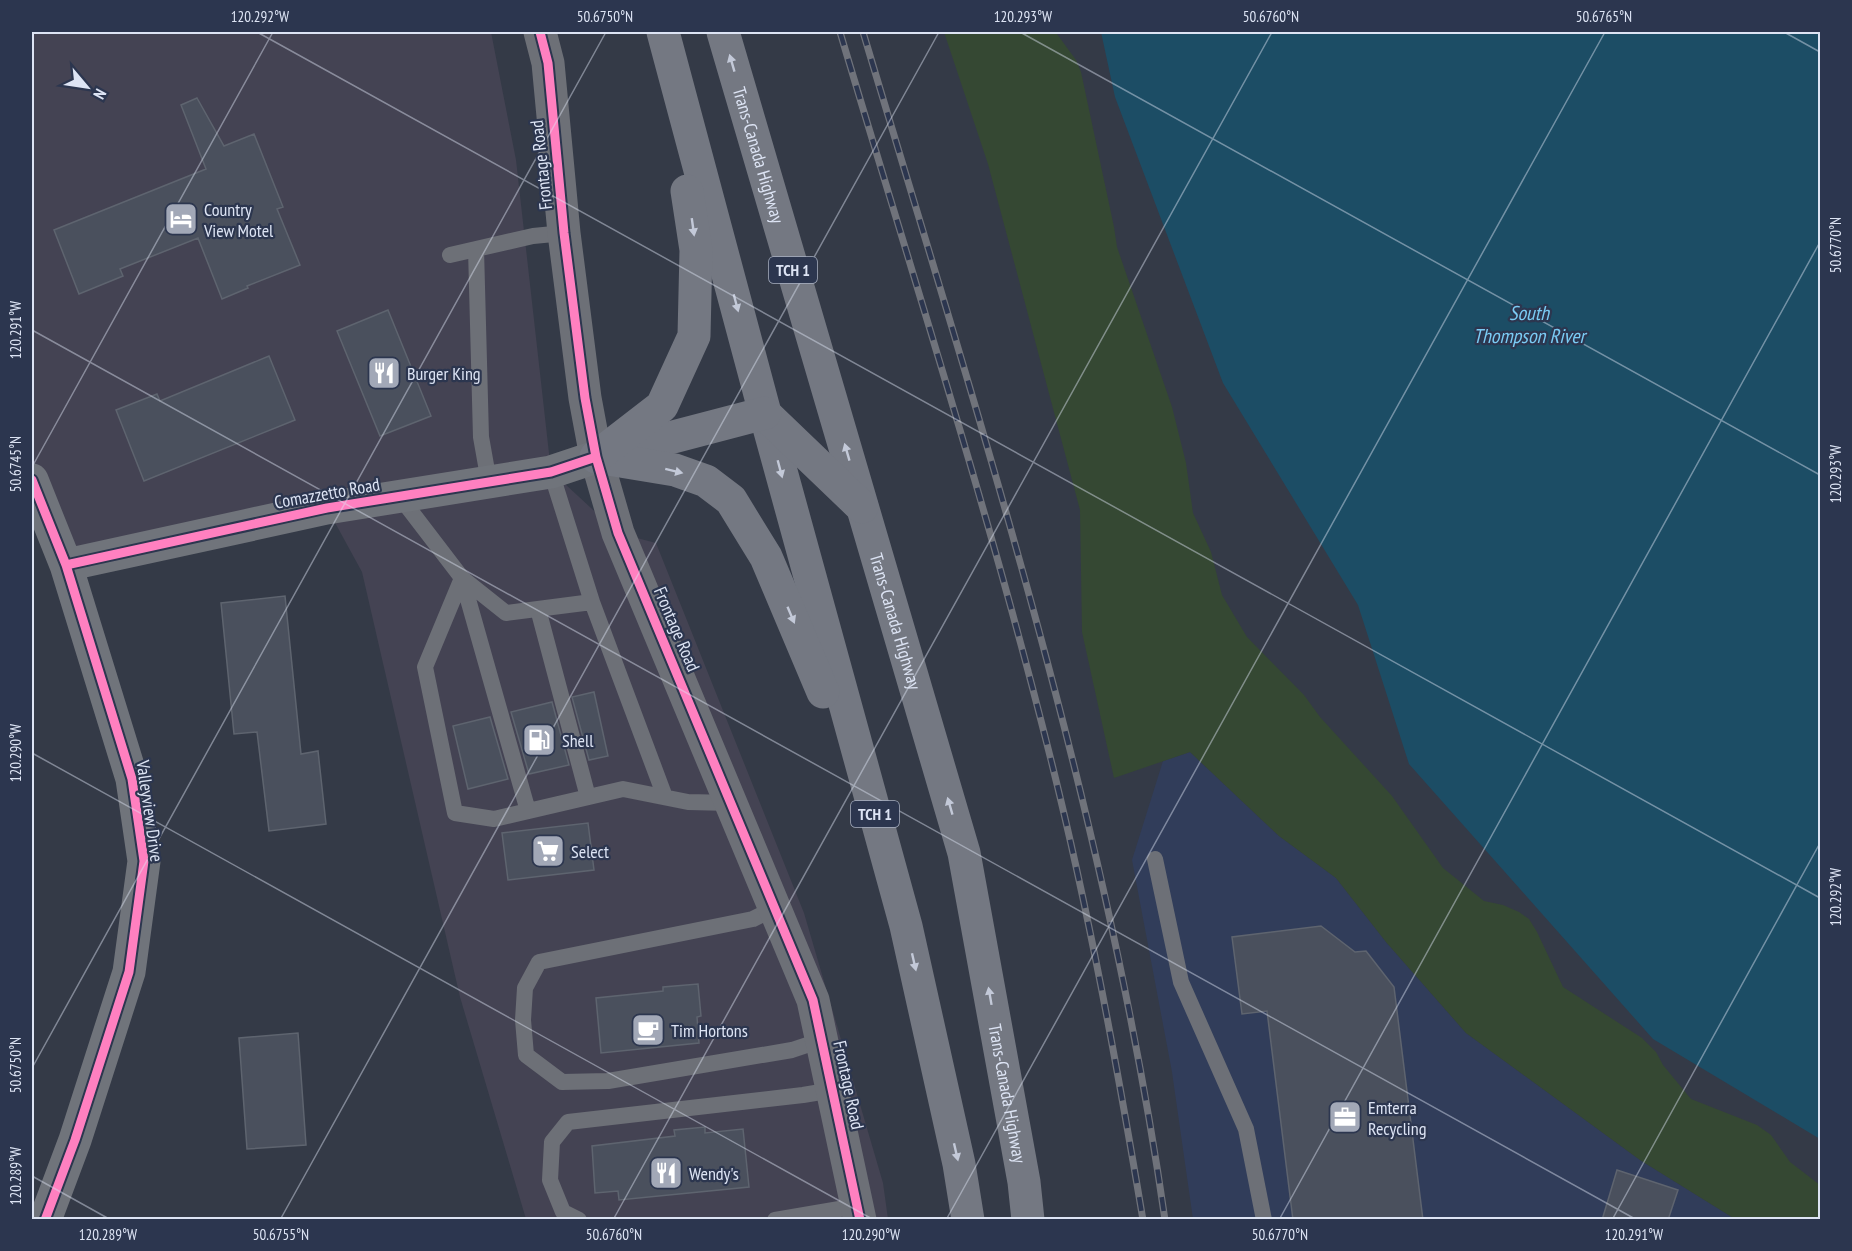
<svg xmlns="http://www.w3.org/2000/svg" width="1852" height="1251" font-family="'PT Sans Narrow',sans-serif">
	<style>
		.commercial { fill: #444353 }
		.built { fill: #313d5a }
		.green { fill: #354833 }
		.water { fill: #1c4d65 }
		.building { fill: #4a505d; stroke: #5e646f; stroke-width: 1.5 }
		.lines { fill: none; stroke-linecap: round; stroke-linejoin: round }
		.lane { stroke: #6d7077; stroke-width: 16 }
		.street { stroke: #6d7077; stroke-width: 33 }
		.secondary { stroke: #70747b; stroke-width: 33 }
		.highway { stroke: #747882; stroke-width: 33 }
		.rail-casing { stroke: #70737b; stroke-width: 7 }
		.rail { stroke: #2c364f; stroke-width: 4.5; stroke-dasharray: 14; stroke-linecap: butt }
		.cycleway-casing { stroke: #2c364f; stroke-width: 13 }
		.cycleway { stroke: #ff80c0; stroke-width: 9 }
		.oneway { fill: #c3c9d8 }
		.ticks { fill: none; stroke: #dde4f4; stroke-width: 1.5; stroke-opacity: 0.45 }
		.labels { text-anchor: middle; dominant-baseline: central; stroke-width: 4.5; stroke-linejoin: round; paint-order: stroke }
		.shield { fill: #2c364f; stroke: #a8b0c2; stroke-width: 1.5 }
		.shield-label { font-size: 16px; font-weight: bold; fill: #dde4f4 }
		.street-label { font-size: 18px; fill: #dde4f4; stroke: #2c364f }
		.poi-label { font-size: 18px; fill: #dde4f4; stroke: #2c364f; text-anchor: start }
		.water-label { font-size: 20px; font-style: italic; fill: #7acbf4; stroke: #2c364f }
		.neatline { fill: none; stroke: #dde4f4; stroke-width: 2 }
		.ticks-label { font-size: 15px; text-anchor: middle; fill: #dde4f4 }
	</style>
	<rect width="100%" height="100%" fill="#343a47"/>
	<path class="commercial" d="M32,32H491L516,160L551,471L618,533L656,543L804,913L883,1183L888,1219H526L460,997L362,572L327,508L66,565L32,480Z"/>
	<path class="built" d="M1190,752L1279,836L1336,878L1386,942L1466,1033L1640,1160L1735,1219H1193L1172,1072L1132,860L1163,761Z"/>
	<path class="green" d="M944,32H1058L1057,34L1076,60L1081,72L1114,227L1117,247L1172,407L1186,463L1193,513L1211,552L1222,595L1247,637L1304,695L1320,717L1392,796L1443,868L1484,901L1503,905L1519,912L1529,919L1537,932L1563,987L1642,1038L1656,1052L1663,1065L1691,1099L1757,1125L1771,1135L1790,1162L1820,1185V1219H1735L1640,1160L1466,1033L1386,942L1336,878L1279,836L1190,752L1114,778L1082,632L1080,510L988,164Z"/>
	<path class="water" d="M1101,32H1820V1139L1653,1039L1409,764L1358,605L1223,383L1115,97Z"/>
	<path class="building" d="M197,98L224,146L254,134L283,207L277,209L300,265L247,286L248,288L222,299L198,238L120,269L123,276L79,294L54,230L206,169L181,105Z
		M388,310L431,416L380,436L337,331Z
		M269,356L295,420L144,481L116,410L157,394L160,401Z
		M285,596L301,754L318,751L326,824L269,831L257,732L234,734L221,603Z
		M594,692L608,756L589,760L572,697Z
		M552,702L569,765L529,774L511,712Z
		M490,717L508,779L468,789L453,726Z
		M588,823L594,870L508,880L502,833Z
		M1321,926L1355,952L1366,951L1394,987L1423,1220H1293L1267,1011L1242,1014L1232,937Z
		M698,984L701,1016L697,1017L699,1043L601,1053L596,998L663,991V987Z
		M298,1033L306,1145L247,1149L239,1038Z
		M705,1127V1133L743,1129L749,1187L619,1200L618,1191L595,1193L592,1146L675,1136L674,1130Z
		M1617,1170L1678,1190L1668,1220H1602Z"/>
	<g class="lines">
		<path class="lane" d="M476,249L481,437L489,482
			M450,255L533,236L564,233
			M551,472L592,602
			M400,497L462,578L506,613L592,602L665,797
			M462,578L425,667L455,813L494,819L623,789L688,802L731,803
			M462,578L528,811
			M538,609L588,797
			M1155,859L1181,982L1246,1129L1264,1220
			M775,908L753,919L539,962L525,988L523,1020L526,1055L562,1082L608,1081L792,1050L822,1040
			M579,1220L563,1212L550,1180L552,1142L568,1122L803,1095L833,1090
			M775,1220L857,1206"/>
		<path class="street" d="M540,32L548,63L564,233L585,398L596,457L618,533L813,1000L860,1220"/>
		<path class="secondary" d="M32,480L66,565L132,779L144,861L129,972L75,1140L45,1220
			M66,565L327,508L551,472L596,457"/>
		<g class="highway">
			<path d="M663,32L765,413L906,926L959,1164L968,1220"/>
			<path id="s1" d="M723,32L964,853L1024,1182L1028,1220"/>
			<path d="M765,414L862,507"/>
			<path d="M612,453L765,413"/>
			<path d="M596,457L675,470L706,481L731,500L766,557L823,692"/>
			<path d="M596,457L662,406L694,336L696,250L687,191"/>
		</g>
		<g class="rail-casing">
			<path id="rail" d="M840,32C912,274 990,515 1051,760C1089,912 1117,1065 1143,1220
				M863,32C980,423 1107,814 1165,1220"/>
		</g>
		<use href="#rail" class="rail"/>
		<g class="cycleway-casing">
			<path id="cycleway" d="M540,32L548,63L564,233L585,398L596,457L618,533L813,1000L860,1220
				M32,480L66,565L132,779L144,861L129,972L75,1140L45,1220
				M66,565L327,508L551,472L596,457"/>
		</g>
		<use href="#cycleway" class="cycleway"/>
	</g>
	<defs><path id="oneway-solid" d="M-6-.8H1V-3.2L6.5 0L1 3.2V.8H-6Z" transform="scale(1.5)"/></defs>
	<g class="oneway">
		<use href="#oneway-solid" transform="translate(732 63) rotate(-106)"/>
		<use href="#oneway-solid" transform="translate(693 227) rotate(82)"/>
		<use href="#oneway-solid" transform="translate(736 303) rotate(75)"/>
		<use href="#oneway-solid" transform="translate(847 452) rotate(-106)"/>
		<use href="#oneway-solid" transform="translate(780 469) rotate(75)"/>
		<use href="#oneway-solid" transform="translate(674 471) rotate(14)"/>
		<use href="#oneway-solid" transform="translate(791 615) rotate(67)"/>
		<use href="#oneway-solid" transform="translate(950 806) rotate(-106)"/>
		<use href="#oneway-solid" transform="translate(914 962) rotate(77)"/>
		<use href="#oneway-solid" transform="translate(990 996) rotate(-100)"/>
		<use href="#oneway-solid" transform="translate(956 1152) rotate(77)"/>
	</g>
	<path class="ticks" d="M257,32L1820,898M1020,32L1820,475M1784,32L1820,52M32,330L1637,1220M32,467L273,32M32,753L874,1220M32,1068L606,32M32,1176L111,1220M280,1220L939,32M613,1220L1272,32M946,1220L1605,32M1279,1220L1820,242M1612,1220L1820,843"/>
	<defs>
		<g id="hotel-square" transform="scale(1.725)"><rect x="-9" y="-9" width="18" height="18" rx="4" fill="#a2a8b7" stroke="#2c364f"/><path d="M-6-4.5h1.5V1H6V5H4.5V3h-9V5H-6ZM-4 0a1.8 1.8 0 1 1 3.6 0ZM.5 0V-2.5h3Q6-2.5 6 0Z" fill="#fff"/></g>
		<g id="restaurant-square" transform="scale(1.725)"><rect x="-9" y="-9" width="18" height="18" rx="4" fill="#a2a8b7" stroke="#2c364f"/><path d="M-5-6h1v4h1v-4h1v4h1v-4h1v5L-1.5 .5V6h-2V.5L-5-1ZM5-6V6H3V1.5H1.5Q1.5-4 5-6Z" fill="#fff"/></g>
		<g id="fuel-square" transform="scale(1.725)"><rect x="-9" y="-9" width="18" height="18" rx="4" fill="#a2a8b7" stroke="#2c364f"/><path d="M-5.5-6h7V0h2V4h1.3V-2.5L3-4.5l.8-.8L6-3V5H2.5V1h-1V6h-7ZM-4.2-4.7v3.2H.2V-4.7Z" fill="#fff"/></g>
		<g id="supermarket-square" transform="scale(1.725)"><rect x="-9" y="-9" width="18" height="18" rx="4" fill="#a2a8b7" stroke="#2c364f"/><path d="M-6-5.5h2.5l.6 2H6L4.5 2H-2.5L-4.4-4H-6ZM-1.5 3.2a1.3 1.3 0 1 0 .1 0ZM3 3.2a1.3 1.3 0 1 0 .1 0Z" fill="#fff"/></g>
		<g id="cafe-square" transform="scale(1.725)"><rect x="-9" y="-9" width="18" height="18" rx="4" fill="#a2a8b7" stroke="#2c364f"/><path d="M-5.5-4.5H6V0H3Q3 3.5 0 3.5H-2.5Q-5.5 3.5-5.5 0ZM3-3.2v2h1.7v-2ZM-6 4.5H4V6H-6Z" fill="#fff"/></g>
		<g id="office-square" transform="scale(1.725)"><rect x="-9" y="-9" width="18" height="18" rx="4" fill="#a2a8b7" stroke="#2c364f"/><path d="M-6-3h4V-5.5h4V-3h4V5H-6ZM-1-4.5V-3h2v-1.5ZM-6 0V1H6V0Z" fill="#fff"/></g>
	</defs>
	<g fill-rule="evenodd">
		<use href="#hotel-square" x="181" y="219"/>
		<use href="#restaurant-square" x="384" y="373"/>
		<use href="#fuel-square" x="539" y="740"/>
		<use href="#supermarket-square" x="548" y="851"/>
		<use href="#cafe-square" x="648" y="1030"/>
		<use href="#office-square" x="1345" y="1117"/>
		<use href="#restaurant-square" x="666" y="1173"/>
	</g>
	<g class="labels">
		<g class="shield">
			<rect x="769" y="257" width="48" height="26" rx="4.5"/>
			<rect x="851" y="801" width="48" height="26" rx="4.5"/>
		</g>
		<g class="shield-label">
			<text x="793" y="270">TCH 1</text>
			<text x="875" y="814">TCH 1</text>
		</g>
		<g class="street-label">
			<text stroke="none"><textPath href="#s1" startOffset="128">Trans-Canada Highway</textPath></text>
			<text transform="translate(541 165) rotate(-96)">Frontage Road</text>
			<text transform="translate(327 493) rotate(-10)">Comazzetto Road</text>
			<text stroke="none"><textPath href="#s1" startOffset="614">Trans-Canada Highway</textPath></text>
			<text transform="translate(677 629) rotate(67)">Frontage Road</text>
			<text transform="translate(150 811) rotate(82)">Valleyview Drive</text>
			<text transform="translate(849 1085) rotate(78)">Frontage Road</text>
			<text stroke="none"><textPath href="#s1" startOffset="1100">Trans-Canada Highway</textPath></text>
		</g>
		<g class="poi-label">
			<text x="204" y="209">Country<tspan x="204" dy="21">View Motel</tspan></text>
			<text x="407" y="373">Burger King</text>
			<text x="562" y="740">Shell</text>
			<text x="571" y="851">Select</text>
			<text x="671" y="1030">Tim Hortons</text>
			<text x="1368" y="1107">Emterra<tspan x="1368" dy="21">Recycling</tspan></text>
			<text x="689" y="1173">Wendy's</text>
		</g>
		<g class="water-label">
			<text x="1529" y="313">South<tspan x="1529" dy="23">Thompson River</tspan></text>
		</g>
	</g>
	<rect width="1852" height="1251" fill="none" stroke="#2c364f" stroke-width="66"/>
	<g transform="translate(87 87) rotate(119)" stroke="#2c364f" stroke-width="4.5" paint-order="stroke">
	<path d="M0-4.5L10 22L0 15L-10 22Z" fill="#dde4f4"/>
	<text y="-9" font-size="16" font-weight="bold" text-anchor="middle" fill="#dde4f4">N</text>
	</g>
	<rect x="33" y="33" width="1786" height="1185" class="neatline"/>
	<g class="ticks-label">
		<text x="260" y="22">120.292°W</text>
		<text x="605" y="22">50.6750°N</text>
		<text x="1023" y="22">120.293°W</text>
		<text x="1271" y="22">50.6760°N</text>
		<text x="1604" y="22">50.6765°N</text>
		<text transform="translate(1836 245) rotate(-90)" y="5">50.6770°N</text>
		<text transform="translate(16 330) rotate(-90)" y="5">120.291°W</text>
		<text transform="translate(16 464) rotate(-90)" y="5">50.6745°N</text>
		<text transform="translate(1836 474) rotate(-90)" y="5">120.293°W</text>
		<text transform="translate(16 753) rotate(-90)" y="5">120.290°W</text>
		<text transform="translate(1836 897) rotate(-90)" y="5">120.292°W</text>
		<text transform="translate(16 1065) rotate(-90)" y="5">50.6750°N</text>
		<text transform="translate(16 1176) rotate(-90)" y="5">120.289°W</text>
		<text x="108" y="1240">120.289°W</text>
		<text x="281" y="1240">50.6755°N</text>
		<text x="614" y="1240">50.6760°N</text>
		<text x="871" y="1240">120.290°W</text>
		<text x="1280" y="1240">50.6770°N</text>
		<text x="1634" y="1240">120.291°W</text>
	</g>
</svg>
